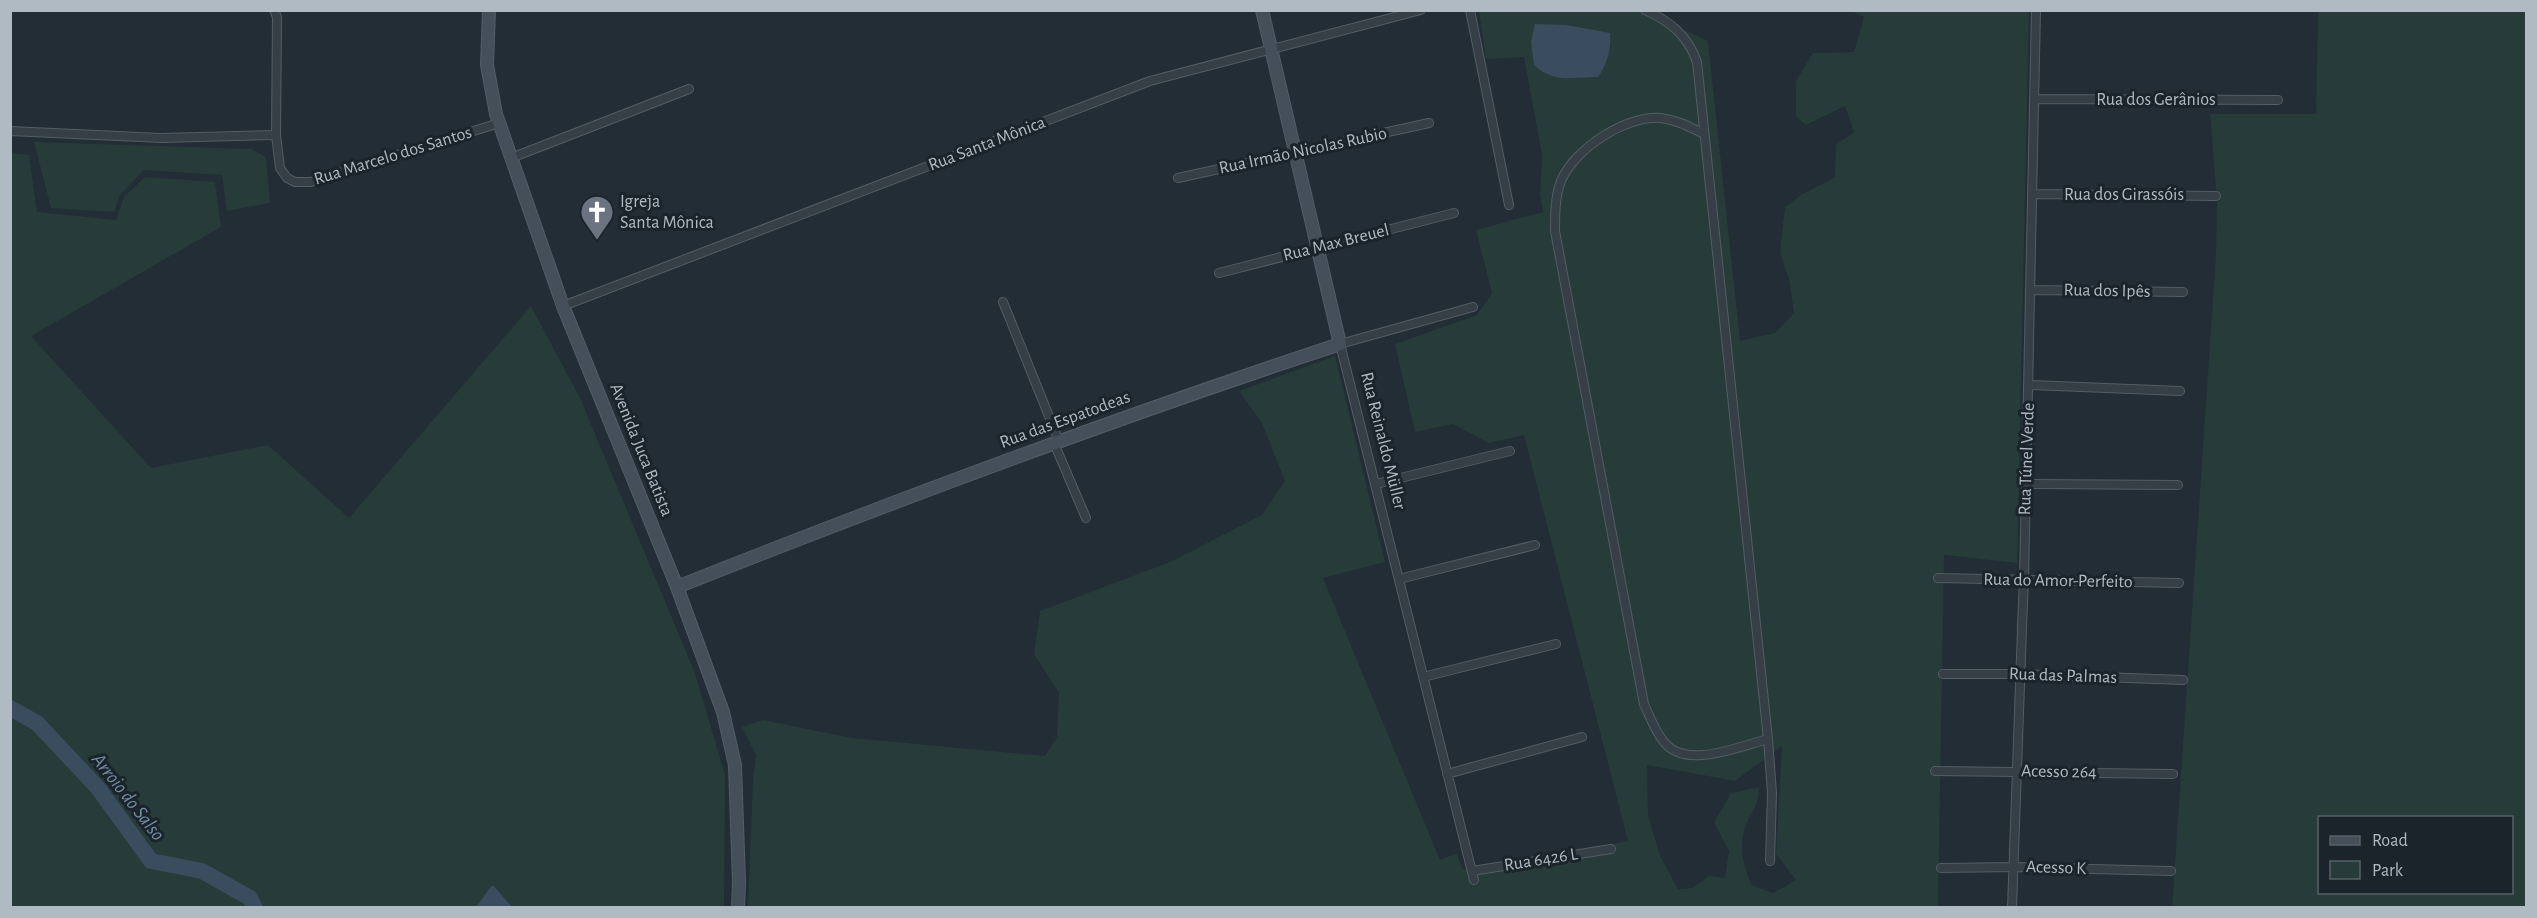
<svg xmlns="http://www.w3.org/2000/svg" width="2537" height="918" font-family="'Alegreya Sans',sans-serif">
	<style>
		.green { fill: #273b38; fill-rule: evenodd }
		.water { fill: #394d5e }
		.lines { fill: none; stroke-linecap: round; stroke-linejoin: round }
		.river { stroke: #394d5e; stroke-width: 16 }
		.street-casing { stroke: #535d64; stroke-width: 10 }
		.secondary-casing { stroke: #535d64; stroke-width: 14 }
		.street { stroke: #363f46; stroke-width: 8 }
		.secondary { stroke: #444f59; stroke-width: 12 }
		.labels { text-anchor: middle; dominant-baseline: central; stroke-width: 6; stroke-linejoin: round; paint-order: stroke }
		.street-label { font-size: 18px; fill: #b0bac3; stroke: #1b242b }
		.poi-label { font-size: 18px; fill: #b0bac3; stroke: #1b242b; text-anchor: start }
		.water-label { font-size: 20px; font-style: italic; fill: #738ea4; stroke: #1b242b }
	</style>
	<rect width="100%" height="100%" fill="#222d36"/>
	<path class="green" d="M1479,11H1642L1708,41L1740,341L1775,333L1794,313L1789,279L1780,253L1785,207L1801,195L1835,177L1836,145L1854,132L1845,106L1806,125L1796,116V81L1813,53L1854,52L1864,17L1851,11H2029L2017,563L1944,555L1938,907H748L753,780L756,755L742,727L763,720L852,738L1045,756L1057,737L1059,693L1034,654L1040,611L1170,562L1262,515L1285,481L1262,423L1239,391L1335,356L1385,562L1323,578L1440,860L1457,853L1462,869L1628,841L1524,435L1488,443L1453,424L1415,432L1395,344L1477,315L1492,293L1476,230L1543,212L1540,195L1542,155L1524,57L1486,59ZM1782,746L1776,854L1796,880L1773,893L1752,885C1744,869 1739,849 1744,831C1750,811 1758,812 1759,787L1731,793L1714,822L1729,851L1725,878L1709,876L1693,888L1678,889L1660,856L1648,815L1647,765L1735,781Z
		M2318,11H2526V907L2172,908L2216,255L2217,200L2210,114H2316ZM2320,818H2512V892H2320Z
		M34,142L251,149L266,157L270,203L227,211L222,175L144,170L120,195L114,212L51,208Z
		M10,153L29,155L37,212L116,220L124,197L145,177L215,182L221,227L31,336L151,468L268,445L349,518L531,306L580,398L695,673L725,775L724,907H512L494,886H491L475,908L11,907Z"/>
	<path class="water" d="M1535,24L1566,25L1610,33C1612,47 1607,65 1598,77C1571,77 1555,84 1534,65L1531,42Z
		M491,886H494L512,907H476Z"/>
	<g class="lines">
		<path class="river" d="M10,708L37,723L98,788L151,861L202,871L250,898L255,908"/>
		<g class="street-casing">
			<path id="street" d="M274,10L277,17L276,135L280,168L287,178L295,182H311L499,123
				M1470,10L1509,205
				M1645,10C1670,21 1688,36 1697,62L1768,739L1772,793L1770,861
				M2035,99L2278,100
				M10,131L161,138L276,135
				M1704,134C1690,127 1677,120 1661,118C1626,115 1574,149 1561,181C1555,196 1555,215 1555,231L1644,704C1650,717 1655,731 1664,742C1686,770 1740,746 1768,739
				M511,158L689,89
				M1178,178L1429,123
				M2032,194L2216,196
				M1219,273L1454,213
				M2031,290L2183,292
				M1003,302L1059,441
				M563,306L1150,81L1421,10
				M1473,307L1340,344L1474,880
				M2029,385L2180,391
				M1054,443L1086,518
				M1376,484L1510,451
				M2027,484L2178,485
				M1938,578L2179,583
				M1399,579L1535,545
				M1943,674H2020L2183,680
				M1423,677L1556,644
				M1935,771L2173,774
				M1447,774L1582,737
				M1941,868L2014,867L2171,871
				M1472,871L1611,849
				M2012,908C2017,798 2019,689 2024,580L2036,10"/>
		</g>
		<g class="secondary-casing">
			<path id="secondary" d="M489,10L487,65L496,114L563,306L677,587L723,712L735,765L739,882L738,908
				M677,587C896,500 1116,418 1340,344L1262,10"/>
		</g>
		<use href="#street" class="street"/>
		<use href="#secondary" class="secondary"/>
	</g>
	<defs>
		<g id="church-pin" transform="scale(1.725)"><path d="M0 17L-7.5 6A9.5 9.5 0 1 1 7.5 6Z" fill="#6b7280" stroke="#1b242b"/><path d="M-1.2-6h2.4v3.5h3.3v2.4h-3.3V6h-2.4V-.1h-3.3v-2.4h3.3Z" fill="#fff"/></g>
	</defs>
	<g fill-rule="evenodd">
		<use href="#church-pin" x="597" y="212"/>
	</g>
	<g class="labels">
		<g class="street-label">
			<text x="2156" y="100">Rua dos Gerânios</text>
			<text transform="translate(987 144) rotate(-21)">Rua Santa Mônica</text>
			<text transform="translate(1303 151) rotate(-12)">Rua Irmão Nicolas Rubio</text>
			<text transform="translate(393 156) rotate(-17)">Rua Marcelo dos Santos</text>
			<text x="2124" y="195">Rua dos Girassóis</text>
			<text transform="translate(1336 243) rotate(-14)">Rua Max Breuel</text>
			<text transform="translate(2107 291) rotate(1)">Rua dos Ipês</text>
			<text transform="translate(1065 420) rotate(-20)">Rua das Espatodeas</text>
			<text transform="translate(1383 441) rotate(76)">Rua Reinaldo Müller</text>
			<text transform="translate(641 450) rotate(68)">Avenida Juca Batista</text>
			<text transform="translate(2027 459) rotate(-88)">Rua Túnel Verde</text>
			<text transform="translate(2058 581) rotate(1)">Rua do Amor-Perfeito</text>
			<text transform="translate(2063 676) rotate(2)">Rua das Palmas</text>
			<text transform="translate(2059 772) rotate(1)">Acesso 264</text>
			<text transform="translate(1541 860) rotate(-9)">Rua 6426 L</text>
			<text transform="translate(2056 868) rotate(2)">Acesso K</text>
		</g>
		<g class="poi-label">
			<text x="620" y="202">Igreja<tspan x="620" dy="21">Santa Mônica</tspan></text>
		</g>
		<g class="water-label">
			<text transform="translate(128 797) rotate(52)">Arroio do Salso</text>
		</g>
	</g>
	<rect width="2537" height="918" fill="none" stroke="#b0bac3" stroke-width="24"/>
	<rect x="2318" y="816" width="195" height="78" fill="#1b242b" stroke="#576068" stroke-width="1.5"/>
	<rect x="2330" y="836" width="30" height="9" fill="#444f59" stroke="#576068" stroke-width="1.5"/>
	<text x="2372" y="846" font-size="18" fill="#b0bac3">Road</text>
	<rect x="2330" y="861" width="30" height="18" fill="#273b38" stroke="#576068" stroke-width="1.5"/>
	<text x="2372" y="876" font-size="18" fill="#b0bac3">Park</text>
</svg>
